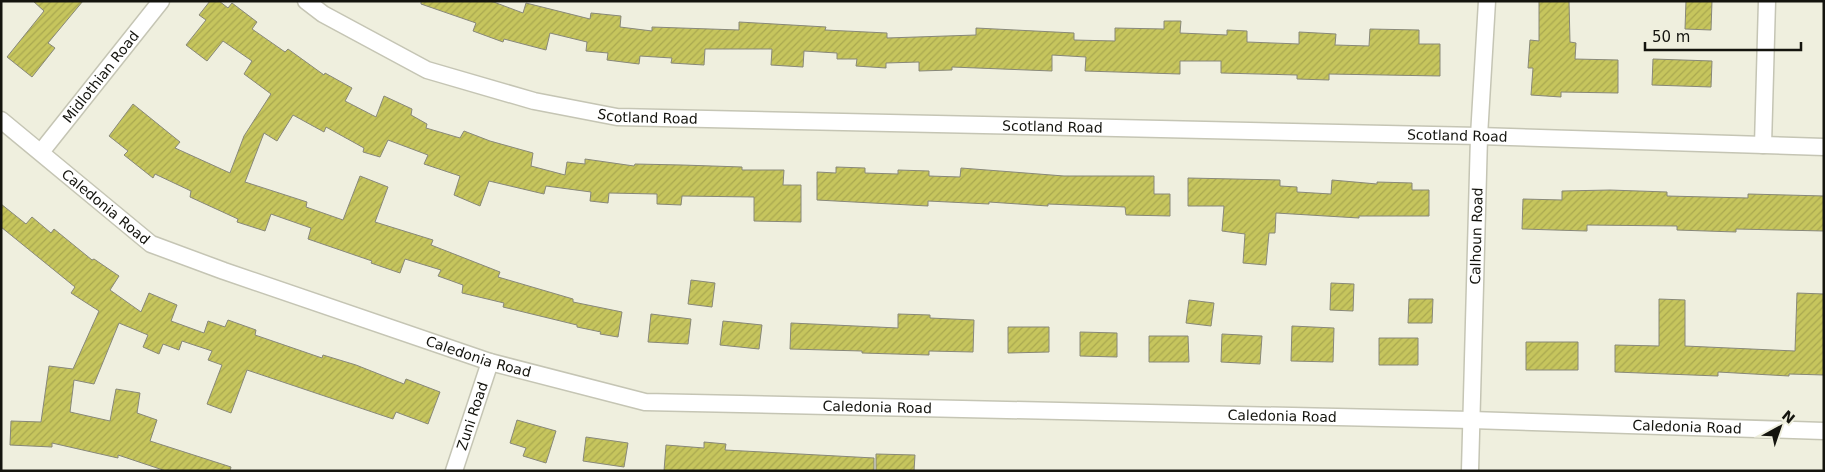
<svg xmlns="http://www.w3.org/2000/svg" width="1825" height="472" font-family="'DejaVu Sans',sans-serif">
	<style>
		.building { fill: url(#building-hatch); stroke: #888879 }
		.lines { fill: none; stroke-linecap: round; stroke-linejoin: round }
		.street-casing { stroke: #c5c5b4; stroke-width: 19 }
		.street { stroke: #fff; stroke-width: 16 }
		.labels { text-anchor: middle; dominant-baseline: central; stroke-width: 4; stroke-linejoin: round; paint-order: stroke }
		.street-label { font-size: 14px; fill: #14140e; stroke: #efefde }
	</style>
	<defs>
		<pattern id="building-hatch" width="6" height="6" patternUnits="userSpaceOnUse" patternTransform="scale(1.25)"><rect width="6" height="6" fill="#c6c55d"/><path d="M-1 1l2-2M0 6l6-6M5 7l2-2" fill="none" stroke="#a9a850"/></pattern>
	</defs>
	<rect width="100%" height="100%" fill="#efefde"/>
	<path class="building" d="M33,1H83L48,43L55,48L32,77L7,57L44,11Z
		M210,1H219L228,8L232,3L257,22L252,29L285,52L288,49L324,75L325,73L352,88L345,101L376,117L384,96L412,109L411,115L427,124L426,128L460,138L464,131L490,141L533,153L531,166L565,175L567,162L585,164V159L634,166L635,164L682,165L742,167V170H784L783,185H801V222L754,221V197L682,196L681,205L657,204V194L609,193L608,203L590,201L591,192L546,186L544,194L489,181L480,206L454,195L460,176L424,164L428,155L388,140L380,157L363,152L364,148L326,127L324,132L293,115L277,141L264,133L245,182L307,202L306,207L343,220L360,176L388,187L375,222L433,240L431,245L500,272L498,277L573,299V302L622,312L618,337L600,334L601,332L577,327V325L503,307L504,303L462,293L463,285L438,276L441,270L405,259L400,273L371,263L372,261L308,239L311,228L271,214L265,231L237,222L238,219L190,197L191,191L155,174L153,178L124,155L128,151L109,136L133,104L180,142L175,148L230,173L244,136L271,94L244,74L252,61L223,41L207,61L186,45L206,20L199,15Z
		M421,1H491L523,13L526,3L590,19L591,13L621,16L620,27L652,31V27L739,30V22L826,27L825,30L887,33V38L976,35V28L1074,33V40L1115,41V28L1164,29V21H1181L1180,33L1227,35V30L1247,31V42L1299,44V32L1336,34L1335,45L1369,46L1370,29L1419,30V44H1440V76L1329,74V80L1297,79V75L1221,73V61H1180V74L1085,71L1086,57L1052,55V71L952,67V70L919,71V62L886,63V68L856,66L857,59H837V53L804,51L803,67L771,65L772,49H705L704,65L671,63L672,58L640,56L639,64L607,60L608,53L586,51L587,42L550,33L546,50L504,39L503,42L473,31L476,23L421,4Z
		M1539,1H1569L1570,42L1576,43L1575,59L1618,60V93L1561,92V97L1531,95L1533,68H1528L1530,40L1539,41Z
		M1686,1H1712L1711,30L1685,29Z
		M1653,59L1712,61L1711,87L1652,85Z
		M836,167L865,168V173L898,174V170L929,171V176L960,177L961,168L1064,176H1154V194H1170V216L1126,215L1125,207L1048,204V206L989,202V204L928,201V206L817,200V172L836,173Z
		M1188,178L1280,180V186L1297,187V192L1331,194L1332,180L1377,184V182L1412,183V190H1429V216H1359V218L1276,213L1275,233H1269L1266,265L1243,263L1245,234L1222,231L1224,206H1188Z
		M1610,190L1667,192V196L1748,198V194L1824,196V231L1736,229V232L1677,230V226L1587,225V231L1522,229L1523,199L1562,200V191Z
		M1,204L26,224L32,217L51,233L54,229L92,260L94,259L119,276L110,290L141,312L149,293L177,305L171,321L204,333L208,321L225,327L228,320L256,330L255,335L322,358L323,355L356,365L404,384L406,379L440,392L428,424L396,412L393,419L247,370L231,413L207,404L222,365L208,360L212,351L182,341L179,350L163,344L159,354L143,347L148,335L119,323L94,384L74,380L70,412L110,421L116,389L140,393L137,413L157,420L150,441L231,467L230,471H166L118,455V458L52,443V447L10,445L11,421L41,422L49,366L73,369L99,311L71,293L75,287L1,227Z
		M691,280L715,283L712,307L688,304Z
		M1331,283L1354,284L1353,311L1330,310Z
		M1797,293L1824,294V375L1789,374V376L1718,372V376L1615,372V345L1659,346V299L1685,300V346L1795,351Z
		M1409,299H1433L1432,323H1408Z
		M1189,300L1214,303L1211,326L1186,323Z
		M651,314L691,319L688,344L648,342Z
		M898,314L930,315V318L974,320L973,352L929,351V355L862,353V351L790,349L791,323L898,328Z
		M723,321L762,325L759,349L720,345Z
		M1292,326L1334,328L1333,362L1291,361Z
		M1008,327H1049V352L1008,353Z
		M1080,332L1117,333V357L1080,356Z
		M1222,334L1262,336L1260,364L1221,362Z
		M1149,336H1188L1189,362H1149Z
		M1379,338H1418V365H1379Z
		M1526,342H1578V370H1526Z
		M517,420L556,431L546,463L523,456L526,448L510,443Z
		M586,437L628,443L624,467L583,461Z
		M704,442L726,444L725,450L874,458V471H664L666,445L704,448Z
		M876,454L915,455L914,471H876Z"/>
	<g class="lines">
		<g class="street-casing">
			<g id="street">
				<path id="s1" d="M306,1L323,14L427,70L534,101L617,117L1479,136L1824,147"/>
				<path id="s2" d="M1,120L151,244L224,271L490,362L645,402L1471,420L1824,431"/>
				<path d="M1763,145L1767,1"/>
				<path id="s3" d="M41,152L161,1"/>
				<path id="s4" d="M454,471L490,362"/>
				<path id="s5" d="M1470,471L1479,136L1487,1"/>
			</g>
		</g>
		<use href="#street" class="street"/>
	</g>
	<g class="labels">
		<g class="street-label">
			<text stroke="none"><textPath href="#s3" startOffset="96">Midlothian Road</textPath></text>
			<text stroke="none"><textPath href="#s1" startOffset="366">Scotland Road</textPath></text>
			<text stroke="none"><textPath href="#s1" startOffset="771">Scotland Road</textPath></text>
			<text stroke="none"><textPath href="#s1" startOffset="1176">Scotland Road</textPath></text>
			<text stroke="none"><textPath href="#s2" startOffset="136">Caledonia Road</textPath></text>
			<text stroke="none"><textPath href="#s5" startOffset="235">Calhoun Road</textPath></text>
			<text stroke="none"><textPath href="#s2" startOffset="541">Caledonia Road</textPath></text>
			<text stroke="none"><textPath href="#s2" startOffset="946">Caledonia Road</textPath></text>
			<text stroke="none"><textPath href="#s4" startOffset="58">Zuni Road</textPath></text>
			<text stroke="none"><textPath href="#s2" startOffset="1351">Caledonia Road</textPath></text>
			<text stroke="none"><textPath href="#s2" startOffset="1756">Caledonia Road</textPath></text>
		</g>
	</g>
	<rect width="1825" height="472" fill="none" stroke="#14140e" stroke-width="5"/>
	<g transform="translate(1780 427) rotate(40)" stroke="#efefde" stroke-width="4" paint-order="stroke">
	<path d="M0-4L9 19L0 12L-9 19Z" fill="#14140e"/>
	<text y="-8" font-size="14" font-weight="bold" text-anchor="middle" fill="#14140e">N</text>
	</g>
	<path d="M1645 42v8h156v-8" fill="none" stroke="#14140e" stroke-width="2.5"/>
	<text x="1652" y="42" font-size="15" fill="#14140e" stroke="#efefde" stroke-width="4" paint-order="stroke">50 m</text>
</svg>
